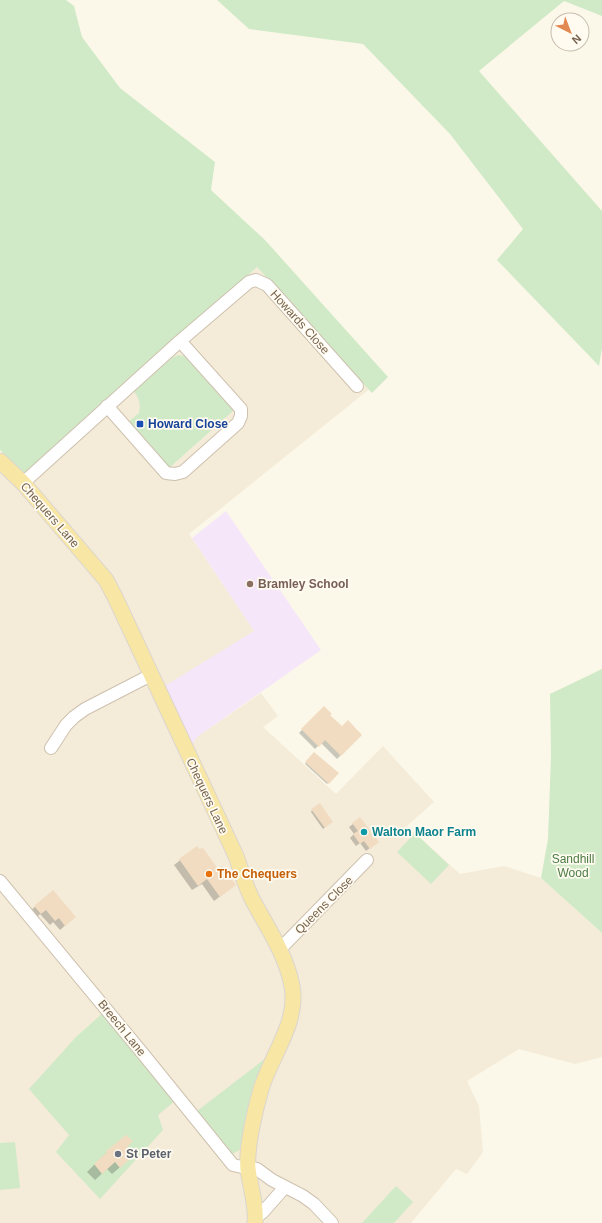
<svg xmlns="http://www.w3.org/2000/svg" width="602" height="1223" font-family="Helvetica,sans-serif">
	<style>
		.residential { fill: #f4ebd8 }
		.education { fill: #f5e6f9 }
		.green { fill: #d0eac7 }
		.shadow { fill: #0003 }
		.building { fill: #f1dcc1 }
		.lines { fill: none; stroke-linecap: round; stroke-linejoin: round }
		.minor-casing { stroke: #cec1af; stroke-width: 14 }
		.major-casing { stroke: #dbd6d1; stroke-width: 17 }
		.minor { stroke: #fff; stroke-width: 12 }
		.major { stroke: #f8e6a4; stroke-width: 15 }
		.transit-dot { fill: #1a4fb4; stroke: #fffbf0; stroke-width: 1.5 }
		.education-dot { fill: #8d6e63; stroke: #fffbf0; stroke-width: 1.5 }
		.culture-dot { fill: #0f9aa8; stroke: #fffbf0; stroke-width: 1.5 }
		.food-dot { fill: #e8710a; stroke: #fffbf0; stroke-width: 1.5 }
		.worship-dot { fill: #6b7280; stroke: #fffbf0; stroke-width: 1.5 }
		.labels { text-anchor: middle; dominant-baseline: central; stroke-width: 3.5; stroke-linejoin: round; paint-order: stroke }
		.street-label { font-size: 12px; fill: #76624d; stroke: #fffbf0 }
		.transit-label { font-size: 12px; font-weight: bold; fill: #164399; stroke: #fffbf0; text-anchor: start }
		.education-label { font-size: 12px; font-weight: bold; fill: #785e54; stroke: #fffbf0; text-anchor: start }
		.culture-label { font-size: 12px; font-weight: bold; fill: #0d838f; stroke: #fffbf0; text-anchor: start }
		.park-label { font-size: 12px; fill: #4c7c45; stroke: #fffbf0 }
		.food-label { font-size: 12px; font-weight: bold; fill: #c56008; stroke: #fffbf0; text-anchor: start }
		.worship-label { font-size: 12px; font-weight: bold; fill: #5b616d; stroke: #fffbf0; text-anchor: start }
	</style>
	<rect width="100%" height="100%" fill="#fcf8e9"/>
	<path class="residential" d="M257,267L372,387L189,534L254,631L197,737L261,693L278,716L263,727L336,794L383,746L434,802L407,826L460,874L504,866L541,878L602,933V1057L575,1064L519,1049L467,1081L479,1106L483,1152L467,1174L456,1169L411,1223H0V466L32,470Z"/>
	<path class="education" d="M226,511L321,650L197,737L189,750L160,689L254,631L192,538Z"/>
	<path class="green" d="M0,0H66L74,6L82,37L120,88L215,162L211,190L265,240L388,377L372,393L257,267L25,475L0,450Z
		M217,0H602V16L564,1L479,71L602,211V348L599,366L497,260L523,229L450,134L363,44L249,29Z
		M179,355L188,357L234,410L169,468L127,423L139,413C141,403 139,398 133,390L173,357Z
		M602,669V933L541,878L548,839L551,756L550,694Z
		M415,833L449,865L431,884L397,852Z
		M104,1012L176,1100L158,1115L163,1130L100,1199L56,1152L69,1135L29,1089L76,1037Z
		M266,1058L249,1104L240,1150L232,1154L197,1111Z
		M15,1142L20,1188L0,1190V1143Z
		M396,1186L413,1202L394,1223H362Z"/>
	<path class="shadow" d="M324,707L329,715L342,727L361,735L337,759L321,743L315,749L299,733Z
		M314,753L337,773L327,784L305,764Z
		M312,810L330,823L323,829L311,812Z
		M353,824L378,842L366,851L360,843L356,846L350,838L354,834L349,827Z
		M197,847L218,871L235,885L214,901L202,884L192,890L174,865Z
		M53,891L69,922L60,930L53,922L50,925L40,914L35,919L29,912Z
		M126,1147L125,1163L112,1174L107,1169L95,1180L87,1172L107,1152Z"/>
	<path class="building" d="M324,706L332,714L330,715L342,726L348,720L362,735L341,756L325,740L319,747L301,729Z
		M314,752L339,773L329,784L305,762Z
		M320,803L333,822L325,828L311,809Z
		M360,817L379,842L370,849L364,841L360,844L353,834L358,831L352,823Z
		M197,846L199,849L203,848L218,869L222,866L236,885L220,897L207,879L198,886L179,859Z
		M53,890L76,917L65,926L59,918L55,921L46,910L41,914L34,906Z
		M126,1135L133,1141L127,1147L128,1148L127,1149L133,1156L120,1168L115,1162L102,1174L94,1164L107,1152L106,1151Z"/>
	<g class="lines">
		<g class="minor-casing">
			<path id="minor" d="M107,406L166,473L175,474L183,472L238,423L241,416V409L180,341
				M23,483L180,341L249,282L256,280L267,285L357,386
				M51,748L66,725L74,717L85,709L151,675
				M0,881L144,1055L233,1165L242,1167L257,1169L272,1180L303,1196L314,1204L332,1223
				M280,949L367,860
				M255,1218L263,1212L285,1187"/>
		</g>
		<g class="major-casing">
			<path id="major" d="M0,461L23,483L106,580L115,597L236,856C241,870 245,885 252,899C267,927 286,954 292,986C299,1022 271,1056 261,1089C255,1110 246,1148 248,1169C250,1187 257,1205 255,1223"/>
		</g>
		<use href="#minor" class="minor"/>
		<use href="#major" class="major"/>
	</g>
	<rect class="transit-dot" x="136" y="420" width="8" height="8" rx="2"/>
	<circle class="education-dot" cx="250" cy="584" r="4"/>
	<circle class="culture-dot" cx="364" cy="832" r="4"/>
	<circle class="food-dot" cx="209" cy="874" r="4"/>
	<circle class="worship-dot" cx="118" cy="1154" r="4"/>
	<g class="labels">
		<g class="street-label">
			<text transform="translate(300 322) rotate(48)">Howards Close</text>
			<text transform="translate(50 515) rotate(49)">Chequers Lane</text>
			<text transform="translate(207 796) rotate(65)">Chequers Lane</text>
			<text transform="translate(324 905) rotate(-45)">Queens Close</text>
			<text transform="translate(122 1028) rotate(51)">Breech Lane</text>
		</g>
		<g class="transit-label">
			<text x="148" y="424">Howard Close</text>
		</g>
		<g class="education-label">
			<text x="258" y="584">Bramley School</text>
		</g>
		<g class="culture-label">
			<text x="372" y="832">Walton Maor Farm</text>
		</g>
		<g class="park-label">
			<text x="573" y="859">Sandhill<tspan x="573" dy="14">Wood</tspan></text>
		</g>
		<g class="food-label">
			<text x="217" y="874">The Chequers</text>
		</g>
		<g class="worship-label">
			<text x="126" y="1154">St Peter</text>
		</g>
	</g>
	<g transform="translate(570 32) rotate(138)"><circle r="19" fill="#fffbf0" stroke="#c8beaf"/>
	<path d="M0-3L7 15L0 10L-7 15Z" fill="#e28952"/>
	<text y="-6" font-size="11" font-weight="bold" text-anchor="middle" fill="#76624d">N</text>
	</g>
</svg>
